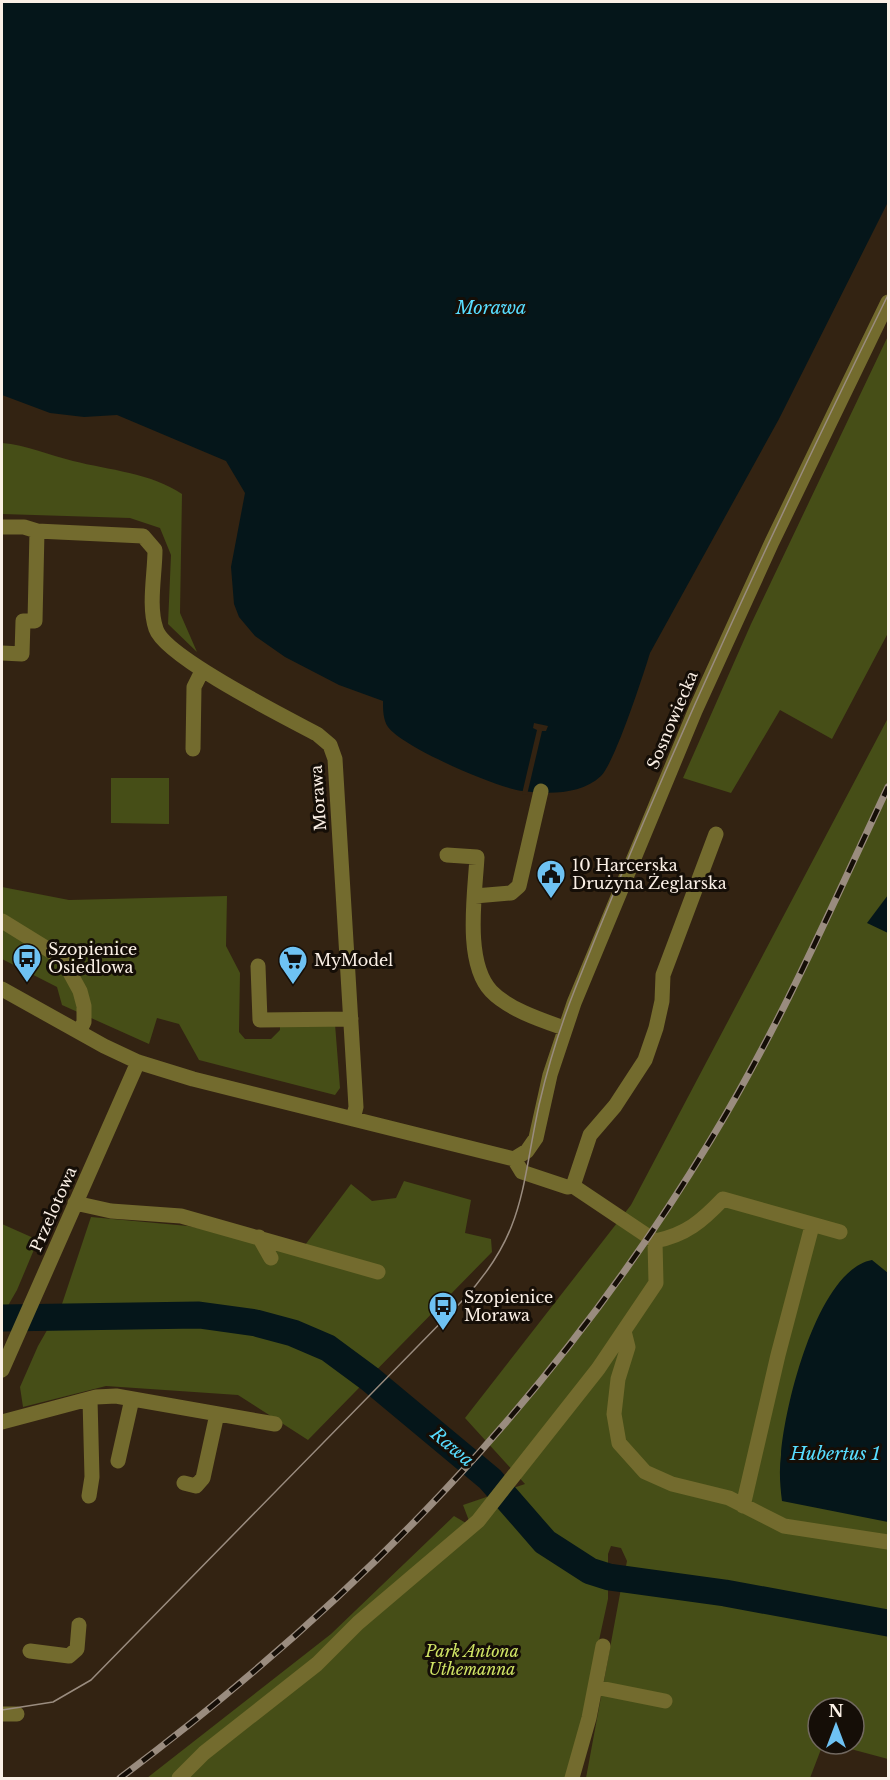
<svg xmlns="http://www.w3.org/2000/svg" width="890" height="1780" font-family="'Libre Baskerville',serif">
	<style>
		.green { fill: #464e17 }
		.water { fill: #05161a }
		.pier { fill: #332312 }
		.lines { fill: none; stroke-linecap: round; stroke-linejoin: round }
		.river { stroke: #05161a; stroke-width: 27 }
		.minor { stroke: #736b2e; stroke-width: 15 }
		.tram { stroke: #9a8c7f; stroke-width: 1.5 }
		.rail-casing { stroke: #9a8c7f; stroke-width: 7 }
		.rail { stroke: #150e07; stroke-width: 4.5; stroke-dasharray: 14; stroke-linecap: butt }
		.labels { text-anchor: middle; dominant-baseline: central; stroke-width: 6; stroke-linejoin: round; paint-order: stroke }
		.street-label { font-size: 16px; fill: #fbf0e6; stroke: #150e07 }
		.poi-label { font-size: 16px; fill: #fbf0e6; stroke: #150e07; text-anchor: start }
		.park-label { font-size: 16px; font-style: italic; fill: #d1e565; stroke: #150e07 }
		.water-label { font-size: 18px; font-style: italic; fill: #58ddff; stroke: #150e07 }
	</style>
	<rect width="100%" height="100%" fill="#332312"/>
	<path class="green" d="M888,336V633L832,739L780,710L731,793L683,778L751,624Z
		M2,443C26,445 49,455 73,461C109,470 151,473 182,494L180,613L197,652L168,624L171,555L160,528L130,518L2,514Z
		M888,718V1617L625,1571L627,1561L621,1548L611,1546L608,1554V1599L569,1778H147L331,1634L454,1516L471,1526L463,1505L525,1484L465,1418L631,1205Z
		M111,778H169V824L111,823Z
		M2,887L69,900L227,896L226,946L240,973L239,1032L245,1039H271L280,1030V1024H335L340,1088L335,1095L199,1060L179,1024L157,1018L149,1044L62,1005L57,987L2,959Z
		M404,1181L471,1200L465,1233L491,1239L492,1252L308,1440L238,1395L106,1386L23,1407L20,1387L38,1346L62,1304L91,1217L188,1226L302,1249L351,1184L372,1201L396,1198Z
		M2,1224L38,1240L17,1290L2,1316Z
		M622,1583L888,1630V1759L832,1744H854V1708H818V1744H823L810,1778H586Z"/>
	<path class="water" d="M2,2H888V202L779,419L650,653C643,676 615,762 601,776C581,795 549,794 523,791C499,789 402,747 388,727C383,720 383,709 383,701L339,685L285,657L255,636L239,617L234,604L231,567L245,493L226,461L117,415L84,417L50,413L2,395Z
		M888,895V933L867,923Z
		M872,1260L888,1273V1522L782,1501C780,1486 779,1470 781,1455C784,1408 817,1270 872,1260Z"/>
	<path class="pier" d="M534,723L548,726L546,731H542L527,795L522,794L537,730L533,728Z"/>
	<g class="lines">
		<path class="river" d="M2,1318L199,1315L256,1323L293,1333L328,1348L370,1379L490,1479L545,1542L590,1571L609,1577L725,1593L888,1623"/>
		<path class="minor" d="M2,527H24L37,531L143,536L155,550C155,574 148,606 156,629C165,657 287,718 317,734L330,745L335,759L356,1107L353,1119
			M2,653L22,654L23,621H35L37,531
			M193,749L194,687L202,671
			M447,855L477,857C475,894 464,962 491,991C508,1009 541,1020 564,1028
			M475,896L511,893L519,886L541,791
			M2,921L62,958L80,991L84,1006V1022L79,1032
			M258,966L260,1020L351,1019
			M2,989L104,1046L138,1062L193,1079L514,1159
			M514,1159L527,1151L536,1138L550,1075L574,1003L695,711L772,542L888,302
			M573,1186L590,1135L615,1106L645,1060L656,1028L662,1001L663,975L716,834
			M75,1203L111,1211L181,1216L378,1272
			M259,1237L271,1258
			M655,1241C686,1235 702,1221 723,1199L840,1232
			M624,1331L628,1347L618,1379L614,1414L619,1443L645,1472L672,1484L729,1498L784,1526L888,1542
			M2,1370L138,1062
			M2,1422L96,1397L116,1396L275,1424
			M118,1461L132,1399
			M184,1483L196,1486L203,1478L217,1414
			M89,1496L92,1477L90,1399
			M743,1506L778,1355L812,1226
			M30,1651L69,1656L77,1649L79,1625
			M595,1687L665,1701
			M2,1714H17
			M179,1778L204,1753L317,1664L358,1623L478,1521L598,1369L656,1283L655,1241L573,1186L567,1187L522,1172L514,1159
			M572,1778L589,1718L603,1646"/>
		<path class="tram" d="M2,1710L53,1702L91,1680L462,1301C525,1234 521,1189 539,1105C548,1066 560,1027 575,989C668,753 776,523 888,295"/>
		<g class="rail-casing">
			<path id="rail" d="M120,1778C358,1600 556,1396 710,1141C779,1028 832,906 888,787"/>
		</g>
		<use href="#rail" class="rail"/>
	</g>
	<defs>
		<g id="civic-pin" transform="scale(1.5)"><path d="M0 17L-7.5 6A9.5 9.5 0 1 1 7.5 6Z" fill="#6ec2f3" stroke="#150e07"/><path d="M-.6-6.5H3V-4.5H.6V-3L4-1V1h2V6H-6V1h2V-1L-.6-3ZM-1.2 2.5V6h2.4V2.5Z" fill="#111"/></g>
		<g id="bus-pin" transform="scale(1.5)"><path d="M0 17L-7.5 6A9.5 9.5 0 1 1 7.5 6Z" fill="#6ec2f3" stroke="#150e07"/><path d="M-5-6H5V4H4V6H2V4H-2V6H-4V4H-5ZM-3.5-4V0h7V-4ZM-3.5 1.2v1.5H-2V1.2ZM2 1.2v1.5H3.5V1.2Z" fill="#111"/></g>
		<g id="supermarket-pin" transform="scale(1.5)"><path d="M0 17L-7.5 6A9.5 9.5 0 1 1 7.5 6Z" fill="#6ec2f3" stroke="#150e07"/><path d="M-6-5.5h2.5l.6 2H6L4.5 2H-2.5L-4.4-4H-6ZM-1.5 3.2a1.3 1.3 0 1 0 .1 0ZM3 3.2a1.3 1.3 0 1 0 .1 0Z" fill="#111"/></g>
	</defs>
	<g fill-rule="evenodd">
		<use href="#civic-pin" x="551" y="874"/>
		<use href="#bus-pin" x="27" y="958"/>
		<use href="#supermarket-pin" x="293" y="960"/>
		<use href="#bus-pin" x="443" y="1306"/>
	</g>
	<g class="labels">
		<g class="street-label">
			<text transform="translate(672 720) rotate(-67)">Sosnowiecka</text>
			<text transform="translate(318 798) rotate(-94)">Morawa</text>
			<text transform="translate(53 1209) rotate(-66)">Przelotowa</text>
		</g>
		<g class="poi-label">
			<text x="572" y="865">10 Harcerska<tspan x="572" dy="18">Drużyna Żeglarska</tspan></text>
			<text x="48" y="949">Szopienice<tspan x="48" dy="18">Osiedlowa</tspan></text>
			<text x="314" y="960">MyModel</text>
			<text x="464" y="1297">Szopienice<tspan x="464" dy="18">Morawa</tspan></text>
		</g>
		<g class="park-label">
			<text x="472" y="1651">Park Antona<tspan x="472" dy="18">Uthemanna</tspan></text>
		</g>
		<g class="water-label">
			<text x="491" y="308">Morawa</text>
			<text transform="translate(452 1447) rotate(40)">Rawa</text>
			<text x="835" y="1454">Hubertus 1</text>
		</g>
	</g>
	<rect width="890" height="1780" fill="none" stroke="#fbf0e6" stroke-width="6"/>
	<g transform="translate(836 1726)"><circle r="28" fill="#150e07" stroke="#716860" stroke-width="1.5"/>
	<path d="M0-4.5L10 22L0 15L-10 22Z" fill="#6ec2f3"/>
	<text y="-9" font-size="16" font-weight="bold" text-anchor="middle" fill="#fbf0e6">N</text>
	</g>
</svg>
